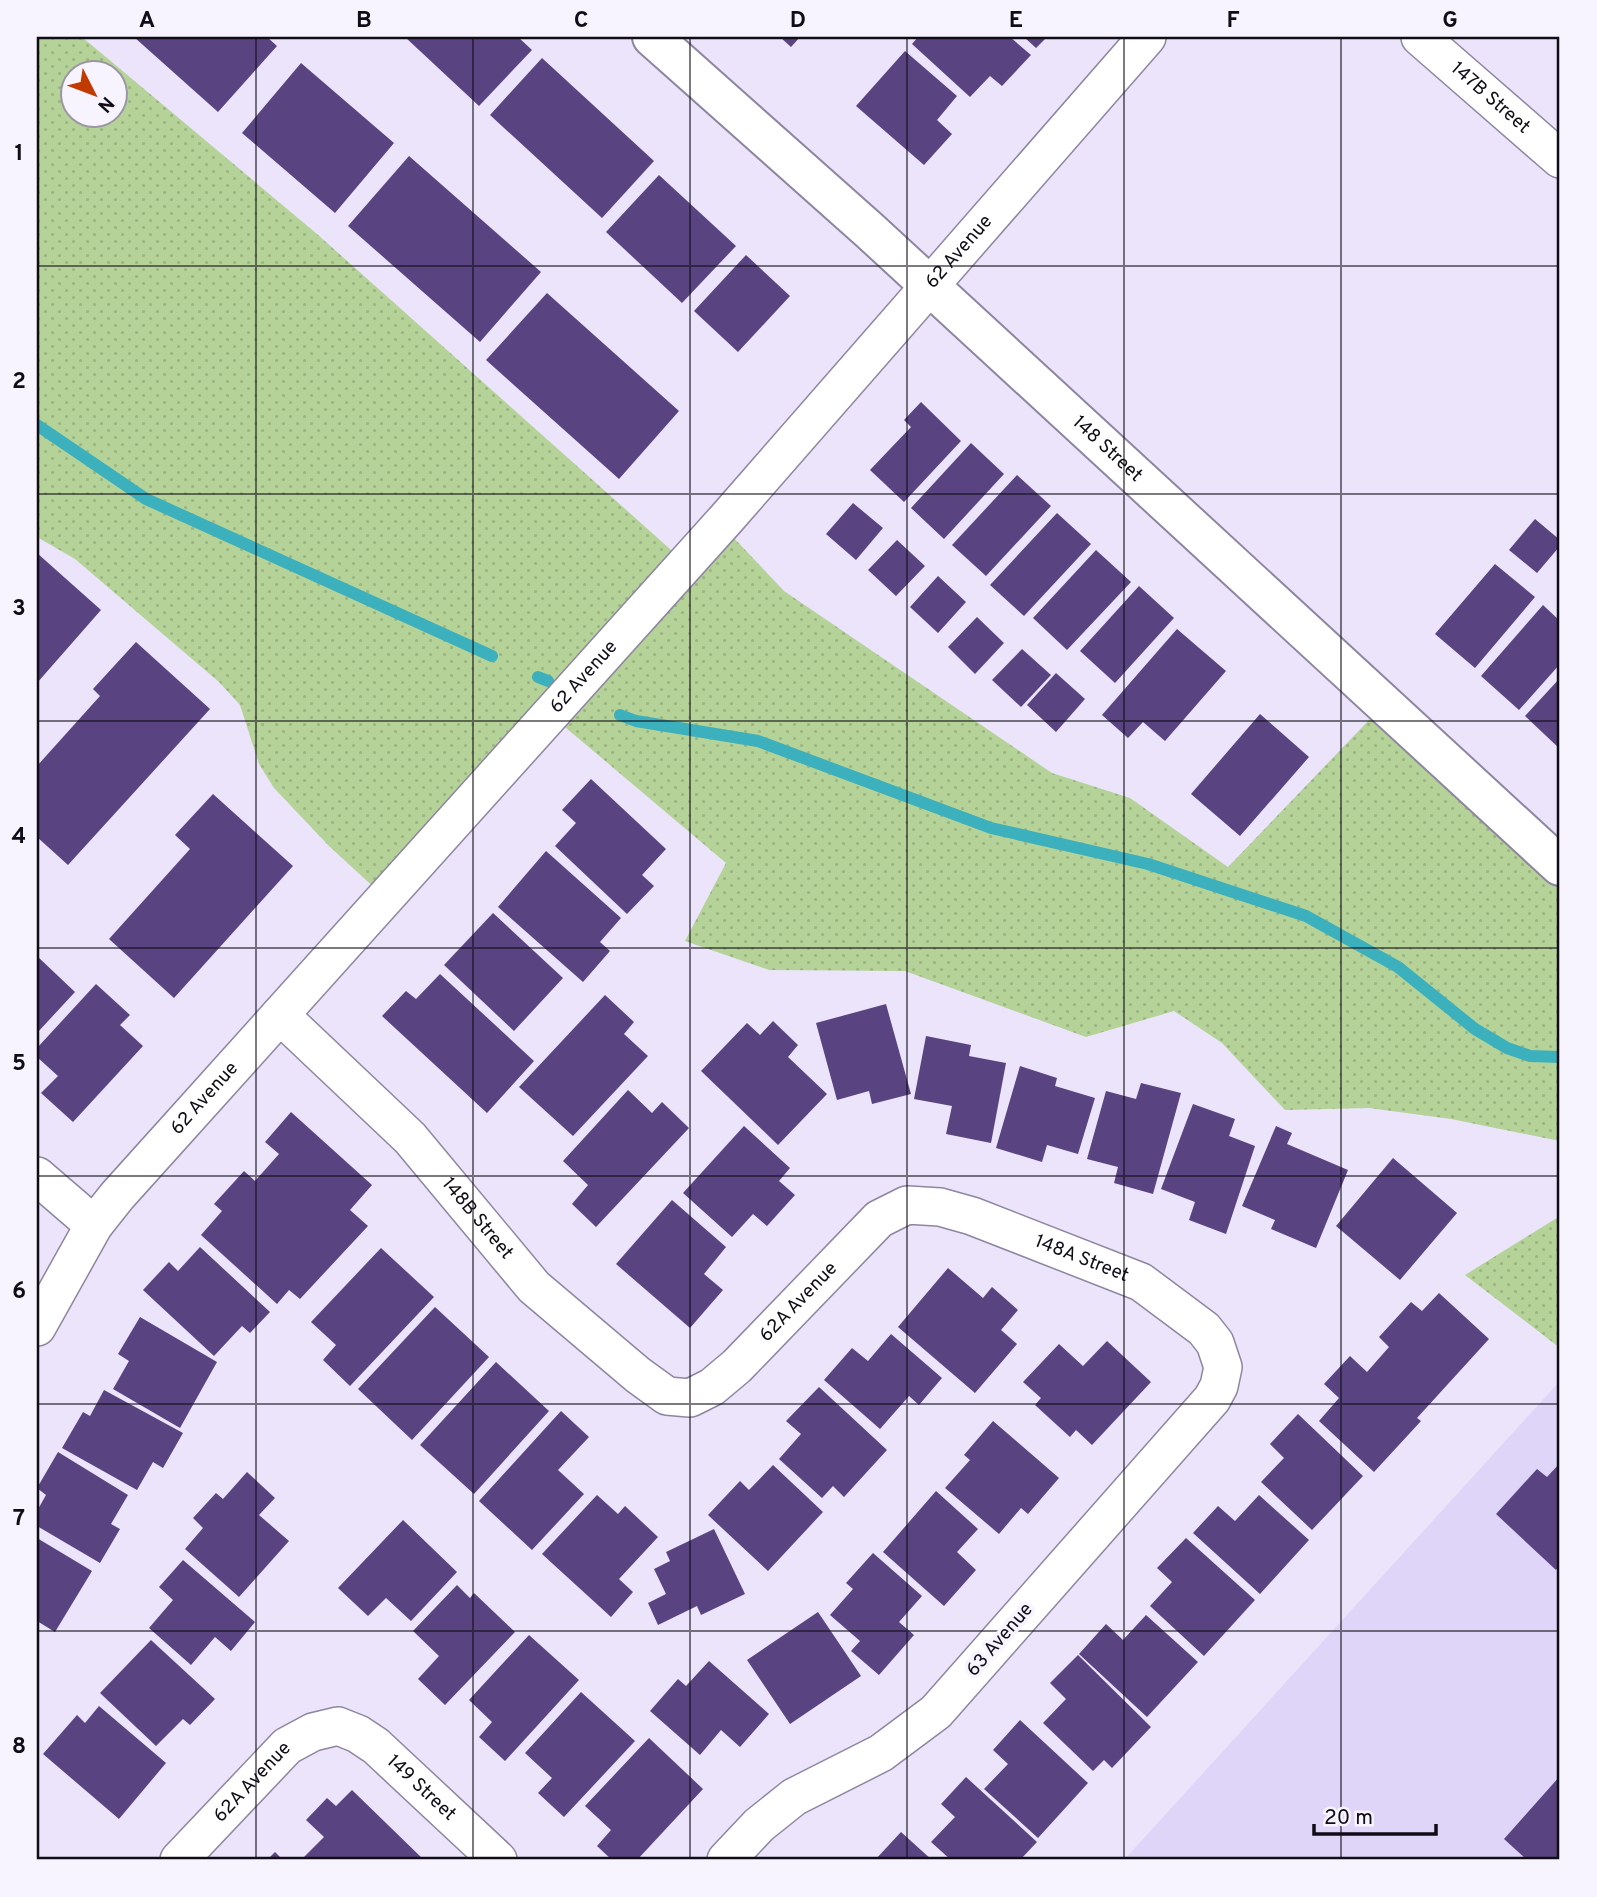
<svg xmlns="http://www.w3.org/2000/svg" width="1597" height="1897" font-family="Overpass,sans-serif">
	<style>
		.built { fill: #dfd5f8 }
		.park { fill: url(#park-dots); fill-rule: evenodd }
		.lines { fill: none; stroke-linecap: round; stroke-linejoin: round }
		.stream { stroke: #3db0bd; stroke-width: 12 }
		.building { fill: #5a4381 }
		.minor-casing { stroke: #8e86a0; stroke-width: 40 }
		.secondary-casing { stroke: #8e86a0; stroke-width: 42 }
		.minor { stroke: #fff; stroke-width: 37 }
		.secondary { stroke: #fff; stroke-width: 38 }
		.grid { fill: none; stroke: #100d16; stroke-width: 2; stroke-opacity: 0.55 }
		.labels { text-anchor: middle; dominant-baseline: central; stroke-width: 7; stroke-linejoin: round; paint-order: stroke }
		.street-label { font-size: 19px; fill: #100d16; stroke: #f7f3ff }
		.neatline { fill: none; stroke: #100d16; stroke-width: 2.5 }
		.grid-label { font-size: 23px; text-anchor: middle; font-weight: bold; fill: #100d16 }
	</style>
	<defs>
		<pattern id="park-dots" width="8" height="8" patternUnits="userSpaceOnUse" patternTransform="scale(1.75)"><rect width="8" height="8" fill="#b5d398"/><path d="M2 2h.1M6 6h.1" fill="none" stroke="#9bb482" stroke-width="1.8" stroke-linecap="round"/></pattern>
	</defs>
	<rect width="100%" height="100%" fill="#ebe4fb"/>
	<path class="built" d="M1560,1381V1860H1124Z"/>
	<path class="park" d="M37,37H82L317,234L698,574L732,536L784,591L1052,773L1130,798L1228,867L1371,718L1560,888V1141L1451,1119L1369,1108L1285,1110L1222,1043L1174,1011L1086,1037L905,971L769,970L685,941L726,863L559,722L379,892L329,846L274,788L259,764L240,705L219,682L75,559L37,537ZM74,74H116V116H74Z
		M1560,1216V1348L1465,1275Z"/>
	<g class="lines">
		<path class="stream" d="M37,425L146,499L492,656
			M538,677L548,681
			M620,715L636,721L758,741L991,828L1148,864L1306,916L1398,967L1475,1029L1507,1048L1530,1056L1560,1057"/>
	</g>
	<path class="building" d="M134,37H267L277,46L218,112Z
		M405,37H518L532,50L479,106Z
		M780,37H800L791,47Z
		M918,37H1010L1031,55L1002,86L990,76L970,97L912,44Z
		M1024,37H1047L1036,48Z
		M905,51L957,96L937,120L952,134L924,165L856,106Z
		M542,58L654,161L602,218L490,115Z
		M301,63L394,143L335,213L242,133Z
		M409,156L541,272L480,342L348,226Z
		M659,175L736,246L682,303L606,232Z
		M746,255L790,296L738,352L694,311Z
		M547,293L679,411L619,479L486,360Z
		M921,402L961,441L904,502L870,470L911,427L904,420Z
		M971,443L1004,474L944,539L911,508Z
		M1017,475L1051,506L986,576L952,545Z
		M853,503L883,528L856,560L826,534Z
		M1057,513L1091,544L1024,616L990,585Z
		M1535,519L1560,540V546L1537,573L1509,550Z
		M897,540L925,566L896,596L868,570Z
		M1096,550L1131,582L1067,650L1033,618Z
		M37,553L101,610L37,683Z
		M1495,564L1535,597L1475,668L1435,634Z
		M938,576L966,602L938,633L910,607Z
		M1139,586L1174,618L1115,683L1080,651Z
		M1543,605L1560,621V664L1519,710L1481,676Z
		M977,617L1004,643L975,674L948,647Z
		M1177,629L1226,671L1165,741L1143,722L1128,738L1102,715Z
		M136,642L210,709L68,865L37,837V766L100,696L93,689Z
		M1022,649L1051,675L1021,707L992,680Z
		M1056,673L1085,699L1056,732L1027,705Z
		M1560,678V749L1525,716Z
		M1260,714L1309,757L1240,836L1191,794Z
		M591,779L666,849L642,875L654,886L627,914L555,846L576,823L562,810Z
		M213,794L293,866L174,998L109,939L190,849L175,835Z
		M546,851L621,918L600,942L610,951L583,982L498,907Z
		M493,913L563,978L514,1031L444,965Z
		M37,956L75,992L37,1033Z
		M440,974L534,1061L487,1113L382,1016L406,991L416,999Z
		M96,984L130,1015L120,1025L143,1046L73,1122L41,1093L58,1076L37,1057V1048Z
		M605,995L634,1022L624,1034L648,1056L573,1136L519,1087Z
		M886,1004L911,1094L872,1104L869,1091L837,1100L816,1023Z
		M773,1021L798,1045L788,1057L827,1094L778,1145L701,1071L747,1023L760,1035Z
		M926,1036L971,1045L969,1056L1006,1063L991,1143L946,1134L952,1106L914,1099Z
		M1020,1066L1057,1078L1055,1086L1095,1098L1078,1154L1047,1145L1042,1162L996,1148Z
		M1141,1083L1181,1093L1153,1194L1114,1183L1118,1167L1087,1159L1106,1091L1136,1099Z
		M628,1090L652,1113L662,1102L689,1128L596,1227L572,1204L588,1185L563,1161Z
		M1193,1104L1235,1119L1229,1136L1255,1146L1226,1234L1189,1220L1195,1202L1161,1189Z
		M291,1112L372,1185L350,1210L368,1226L300,1299L289,1290L277,1304L201,1235L222,1211L214,1204L244,1171L255,1181L279,1154L265,1142Z
		M744,1126L790,1168L779,1181L795,1195L767,1226L753,1214L732,1237L683,1193Z
		M1276,1126L1292,1133L1287,1144L1348,1170L1316,1248L1271,1229L1275,1220L1242,1206Z
		M1393,1158L1457,1213L1400,1280L1336,1226Z
		M672,1200L726,1247L704,1274L723,1290L690,1328L616,1264Z
		M200,1247L270,1312L250,1333L242,1326L214,1356L143,1290L169,1262L178,1271Z
		M381,1248L434,1297L350,1386L323,1360L336,1345L311,1322Z
		M948,1268L983,1298L992,1287L1018,1310L1001,1330L1017,1344L975,1393L898,1327Z
		M1439,1293L1489,1339L1417,1418L1421,1421L1374,1472L1319,1421L1339,1398L1324,1384L1350,1356L1367,1372L1389,1347L1379,1337L1411,1302L1422,1311Z
		M435,1307L489,1357L412,1440L358,1389Z
		M140,1317L217,1362L180,1428L113,1389L129,1361L118,1354Z
		M891,1334L942,1378L919,1405L909,1396L880,1429L824,1380L852,1348L868,1361Z
		M1107,1341L1151,1382L1092,1445L1076,1430L1070,1437L1035,1405L1041,1398L1023,1382L1059,1344L1083,1366Z
		M496,1362L549,1411L474,1494L420,1445Z
		M819,1387L887,1450L844,1497L833,1486L822,1498L779,1459L801,1434L786,1421Z
		M104,1390L183,1433L163,1468L153,1462L137,1490L62,1448L83,1412L90,1416Z
		M561,1411L589,1437L558,1470L584,1494L532,1550L479,1501Z
		M1298,1414L1363,1476L1312,1530L1261,1482L1284,1458L1270,1444Z
		M993,1421L1059,1478L1028,1514L1021,1508L999,1534L945,1488L970,1460L964,1455Z
		M58,1452L128,1495L111,1524L120,1529L100,1563L37,1526V1511L46,1495L37,1488Z
		M1560,1463V1565L1556,1570L1496,1514L1537,1469L1547,1477Z
		M773,1465L823,1512L768,1571L708,1515L740,1481L749,1490Z
		M247,1472L275,1498L259,1515L289,1541L239,1597L185,1549L203,1528L193,1518L216,1493L223,1499Z
		M936,1491L978,1529L957,1552L976,1570L944,1606L883,1552Z
		M597,1495L618,1514L625,1506L658,1537L619,1579L633,1592L611,1617L542,1554Z
		M1259,1495L1309,1540L1260,1594L1193,1533L1218,1506L1235,1521Z
		M403,1520L457,1572L411,1621L386,1598L368,1616L338,1588Z
		M714,1529L745,1594L701,1615L697,1606L658,1625L648,1603L666,1594L654,1569L670,1561L666,1552Z
		M37,1538L92,1571L55,1632L37,1621Z
		M1186,1538L1255,1600L1204,1656L1150,1606L1172,1582L1157,1568Z
		M873,1553L922,1596L899,1622L914,1635L879,1675L851,1651L860,1641L830,1615L853,1589L846,1583Z
		M183,1560L255,1622L231,1651L215,1637L191,1665L149,1628L173,1600L159,1587Z
		M457,1585L470,1598L474,1593L515,1632L445,1705L418,1679L439,1656L413,1631Z
		M818,1612L861,1676L790,1724L747,1660Z
		M1146,1615L1198,1662L1147,1717L1079,1654L1106,1624L1123,1640Z
		M529,1635L579,1680L505,1761L479,1737L492,1722L469,1700Z
		M151,1640L215,1699L190,1725L183,1719L156,1746L100,1693Z
		M1078,1655L1151,1727L1112,1768L1104,1760L1093,1771L1043,1723L1066,1699L1050,1683Z
		M709,1661L769,1714L740,1747L721,1730L700,1755L650,1711L678,1679L686,1686Z
		M581,1692L635,1741L564,1817L538,1793L552,1778L525,1753Z
		M99,1706L166,1763L119,1819L43,1754L77,1715L85,1723Z
		M1020,1720L1088,1783L1038,1838L984,1789L1008,1764L993,1750Z
		M649,1738L703,1789L637,1860H612L597,1846L611,1830L585,1806Z
		M1560,1776V1860H1527L1504,1839Z
		M966,1777L1037,1842L1020,1860H951L931,1842L955,1817L941,1804Z
		M352,1790L424,1860H301L324,1837L306,1820L327,1798L336,1806Z
		M901,1832L932,1860H875Z
		M275,1852L283,1860H267Z"/>
	<g class="lines">
		<g class="minor-casing">
			<g id="minor">
				<path id="s1" d="M1420,37L1560,159"/>
				<path id="s2" d="M280,1015L410,1138L534,1287L638,1375L667,1396L690,1398L712,1387L737,1366L879,1219L907,1205L940,1207L972,1216L1141,1282L1204,1329L1215,1343L1223,1367L1219,1386L1212,1399L936,1712L881,1753L794,1797L759,1825L726,1860"/>
				<path d="M37,1176L94,1225"/>
				<path id="s3" d="M37,1327L94,1225L117,1196L727,518L1147,37"/>
				<path id="s4" d="M179,1860L287,1746L313,1732L338,1726L358,1734L376,1746L498,1860"/>
			</g>
		</g>
		<g class="secondary-casing">
			<g id="secondary">
				<path id="s5" d="M652,37L869,230L1560,866"/>
			</g>
		</g>
		<use href="#minor" class="minor"/>
		<use href="#secondary" class="secondary"/>
	</g>
	<path class="grid" d="M256,37V1860M473,37V1860M690,37V1860M907,37V1860M1124,37V1860M1341,37V1860M37,266H1560M37,494H1560M37,721H1560M37,948H1560M37,1176H1560M37,1404H1560M37,1631H1560"/>
	<g class="labels">
		<g class="street-label">
			<text stroke="none"><textPath href="#s1" startOffset="93">147B Street</textPath></text>
			<text stroke="none"><textPath href="#s3" startOffset="1419">62 Avenue</textPath></text>
			<text stroke="none"><textPath href="#s5" startOffset="614">148 Street</textPath></text>
			<text stroke="none"><textPath href="#s3" startOffset="852">62 Avenue</textPath></text>
			<text stroke="none"><textPath href="#s3" startOffset="285">62 Avenue</textPath></text>
			<text stroke="none"><textPath href="#s2" startOffset="284">148B Street</textPath></text>
			<text stroke="none"><textPath href="#s2" startOffset="1045">148A Street</textPath></text>
			<text stroke="none"><textPath href="#s2" startOffset="714">62A Avenue</textPath></text>
			<text transform="translate(1000 1640) rotate(-49)">63 Avenue</text>
			<text stroke="none"><textPath href="#s4" startOffset="107">62A Avenue</textPath></text>
			<text stroke="none"><textPath href="#s4" startOffset="317">149 Street</textPath></text>
		</g>
	</g>
	<rect width="1597" height="1897" fill="none" stroke="#f7f3ff" stroke-width="77"/>
	<g transform="translate(94 94) rotate(132)"><circle r="33" fill="#f7f3ff" stroke="#9b97a2" stroke-width="2"/>
	<path d="M0-5L12 26L0 18L-12 26Z" fill="#c13a00"/>
	<text y="-10" font-size="19" font-weight="bold" text-anchor="middle" fill="#100d16">N</text>
	</g>
	<path d="M1314 1824v10h122v-10" fill="none" stroke="#100d16" stroke-width="3.5"/>
	<text x="1324" y="1824" font-size="21" fill="#100d16" stroke="#f7f3ff" stroke-width="5" paint-order="stroke">20 m</text>
	<rect x="38" y="38" width="1520" height="1820" class="neatline"/>
	<g class="grid-label">
		<text x="147" y="27">A</text>
		<text x="364" y="27">B</text>
		<text x="581" y="27">C</text>
		<text x="798" y="27">D</text>
		<text x="1016" y="27">E</text>
		<text x="1233" y="27">F</text>
		<text x="1450" y="27">G</text>
		<text x="19" y="160">1</text>
		<text x="19" y="388">2</text>
		<text x="19" y="615">3</text>
		<text x="19" y="843">4</text>
		<text x="19" y="1070">5</text>
		<text x="19" y="1298">6</text>
		<text x="19" y="1525">7</text>
		<text x="19" y="1753">8</text>
	</g>
</svg>
